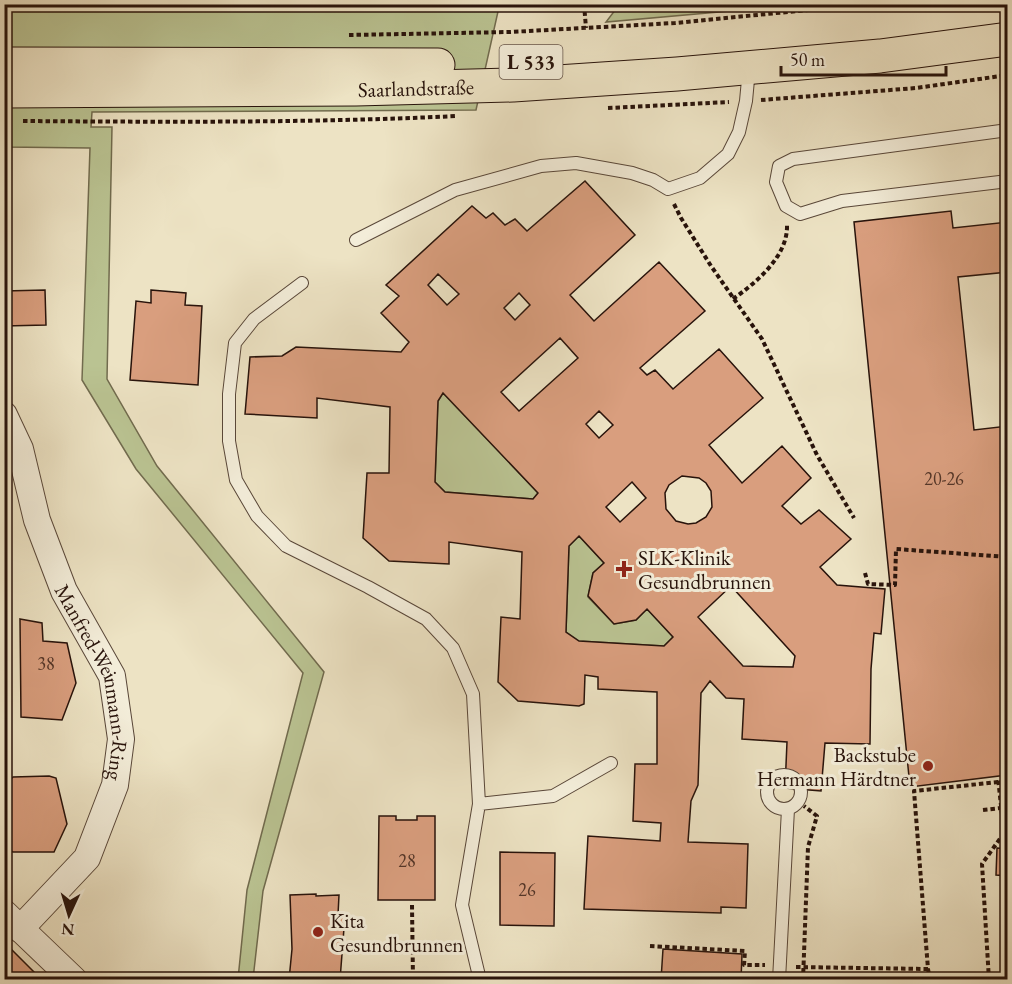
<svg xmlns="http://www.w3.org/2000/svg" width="1012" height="984" font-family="'EB Garamond',serif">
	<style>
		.green { fill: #bac392; stroke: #716b4e; stroke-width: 1.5 }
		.building { fill: #d99e7e; stroke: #28130b; stroke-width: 1.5; fill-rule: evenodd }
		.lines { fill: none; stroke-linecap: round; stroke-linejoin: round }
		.lane-casing { stroke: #594739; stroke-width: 14 }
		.street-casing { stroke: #594739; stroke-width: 28 }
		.primary-casing { stroke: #28130b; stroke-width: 35 }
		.path { stroke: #28130b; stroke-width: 4; stroke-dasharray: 4.5 3; stroke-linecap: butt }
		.lane { stroke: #f3edd9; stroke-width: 12 }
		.street { stroke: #f3edd9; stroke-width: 26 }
		.primary { stroke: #ede3c4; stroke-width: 33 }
		.poi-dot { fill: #8f2418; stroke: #f3edd9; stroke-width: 2 }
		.labels { text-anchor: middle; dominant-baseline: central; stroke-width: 6; stroke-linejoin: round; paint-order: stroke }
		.number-label { font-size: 18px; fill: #543628 }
		.shield { fill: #f3edd9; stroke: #655449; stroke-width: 1.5 }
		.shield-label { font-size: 20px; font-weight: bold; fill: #28130b }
		.street-label { font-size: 21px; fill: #28130b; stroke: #f3edd9 }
		.poi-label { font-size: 21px; fill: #28130b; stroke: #f3edd9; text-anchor: start }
	</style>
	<rect width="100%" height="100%" fill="#ede3c4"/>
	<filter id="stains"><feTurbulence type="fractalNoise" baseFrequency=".00333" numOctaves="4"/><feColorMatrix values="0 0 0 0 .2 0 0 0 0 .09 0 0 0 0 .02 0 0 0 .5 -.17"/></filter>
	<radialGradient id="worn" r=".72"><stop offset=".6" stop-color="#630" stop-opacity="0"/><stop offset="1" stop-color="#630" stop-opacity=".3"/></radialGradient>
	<path class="green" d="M5,5H540V7H499L476,110L92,112L91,127H112L107,379L157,466L324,672L263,891L253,979H238L247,890L303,673L136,469L82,380L90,148L5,147Z
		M619,5V4L798,5L606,22Z
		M443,393L538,493L533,499L445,492L435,482L438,401Z
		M579,536L604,563L593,573L588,597L614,624L636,620L647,609L673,637L664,646L579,641L566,632L569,546Z"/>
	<path class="building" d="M585,181L635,235L570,295L594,321L659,262L705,311L640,368L647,375L655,370L673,389L719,349L763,398L709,445L742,483L782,446L811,478L782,506L801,524L819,510L851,539L820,567L837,585L885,589L881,634L874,633L871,669L870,744L825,743L821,791L785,788L787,742L742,739L744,699L726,698L710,681L701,693L698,785L691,801L688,842L748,844L746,908L721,907V913L584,909L588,836L660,841L661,823L633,821L635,764H657V692L598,689V677L585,675L584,704L579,706L518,701L498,682L501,617L520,619L522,552L449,542V564L389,561L363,538L367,473H389L390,407L317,398V418L245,414L250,357L282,356L296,347L401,352L409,342L381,313L399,296L386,285L472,206L486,218L493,213L505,225L515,219L527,231ZM438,274L459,294L447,305L428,285ZM519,293L530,305L515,320L504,308ZM560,338L578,358L519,411L501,392ZM443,393L538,493L533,499L445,492L435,482L438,401ZM599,411L613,425L599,438L586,424ZM682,476L699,478L706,483L711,491L712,507L706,517L696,523L688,524L676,521L666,509L665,493L669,485ZM632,482L646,498L620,522L606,507ZM579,536L604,563L593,573L588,596L614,624L636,620L647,609L673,637L664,646L579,641L566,632L569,546ZM731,586L795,656L793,667L743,666L698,617Z
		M951,211L953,228L1008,222V272L958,277L974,430L1008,426L1007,775L910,787L854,222Z
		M45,290L46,325L4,326V291Z
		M151,290L186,293L185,305L202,306L198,385L130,380L136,301L151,303Z
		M4,523H11L5,603H4Z
		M20,619L42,623L43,641L67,643L76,683L62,720L21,717Z
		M49,776L56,778L67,824L54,852H13L7,849L9,781L13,777Z
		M379,816H396V820H417V816H435V900H378Z
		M997,848L1008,849V876L996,875Z
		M500,852L555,853L554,926L500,925Z
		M316,894V896L339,895L338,915H345L340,980H289L292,949L290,895Z
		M1006,941H1008V963H1005Z
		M4,942L42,980H4Z
		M663,949L742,954L741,980H661Z"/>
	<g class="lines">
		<g class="lane-casing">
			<path id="lane" d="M1008,130L793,159L779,166L776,182L786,206L800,214L842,201L1008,181
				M356,240L455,190L541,166L576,163L632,173L653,180L668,189L700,178L728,154L739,132L746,101L749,69
				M302,283L254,319L235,343L229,394V441L236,480L257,516L286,546L368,587L426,619L453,648L473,694L479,804L462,905L480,980
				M767 792a17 17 0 1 1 34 0a17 17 0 1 1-34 0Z
				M479,804L553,796L611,763
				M779,980L788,809"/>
		</g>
		<g class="street-casing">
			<g id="street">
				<path id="s1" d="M4,415L20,449L37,520L64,591L112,676L121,739L115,785L87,858L20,929"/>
				<path d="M4,913L74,980"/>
			</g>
		</g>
		<g class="primary-casing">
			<g id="primary">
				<path d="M4,64L438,65"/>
				<path id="s2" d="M4,91L356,89L513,85L677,74L880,56L1008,39"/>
			</g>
		</g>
		<path class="path" d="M584,4L586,28
			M349,35L510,32L675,23L869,4
			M761,100L916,88L1008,75
			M608,108L729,102
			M23,121C168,122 312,123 457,116
			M674,204L681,218L711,266L762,339L817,455L854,518
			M733,299C757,282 788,256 787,225
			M865,573L868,584L895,585L896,549L1008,557
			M983,810L1001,808
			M412,905L413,980
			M650,946L745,951L744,965H765
			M796,967L928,969
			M803,980L808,847L817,816L804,806
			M930,980L928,969L914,791L998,782
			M989,980L982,864L1004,833L998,778"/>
		<use href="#lane" class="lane"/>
		<use href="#street" class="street"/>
		<use href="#primary" class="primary"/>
	</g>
	<g class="poi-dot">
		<path d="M621 560h6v6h6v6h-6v6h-6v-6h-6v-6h6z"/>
		<circle cx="928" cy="766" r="6"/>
		<circle cx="318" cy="932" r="6"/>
	</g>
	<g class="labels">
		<g class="number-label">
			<text x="944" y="478">20-26</text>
			<text x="46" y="663">38</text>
			<text x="407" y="860">28</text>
			<text x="527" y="889">26</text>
		</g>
		<rect class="shield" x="499.5" y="45" width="63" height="34" rx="4.5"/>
		<g class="shield-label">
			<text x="531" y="62">L 533</text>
		</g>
		<g class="street-label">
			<text stroke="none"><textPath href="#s2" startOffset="412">Saarlandstraße</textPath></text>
			<text stroke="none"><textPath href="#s1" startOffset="285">Manfred-Weinmann-Ring</textPath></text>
		</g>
		<g class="poi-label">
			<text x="638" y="557">SLK-Klinik<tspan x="638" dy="24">Gesundbrunnen</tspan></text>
			<text x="916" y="754" text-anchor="end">Backstube<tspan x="916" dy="24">Hermann Härdtner</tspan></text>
			<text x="330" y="920">Kita<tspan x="330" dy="24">Gesundbrunnen</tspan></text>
		</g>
	</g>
	<rect width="1012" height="984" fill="none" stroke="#ede3c4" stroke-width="24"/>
	<rect x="6" y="6" width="1000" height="972" fill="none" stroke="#28130b" stroke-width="3"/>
	<rect x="12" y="12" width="988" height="960" fill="none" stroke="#28130b" stroke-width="1.5"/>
	<g transform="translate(69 915) rotate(184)" stroke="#f3edd9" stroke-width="4.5" paint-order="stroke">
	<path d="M0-4.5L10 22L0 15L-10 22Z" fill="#28130b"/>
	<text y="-9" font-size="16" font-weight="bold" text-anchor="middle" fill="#28130b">N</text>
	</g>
	<path d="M781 66v9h165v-9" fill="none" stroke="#28130b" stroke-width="3"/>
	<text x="790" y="66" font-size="18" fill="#28130b" stroke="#f3edd9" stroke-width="4.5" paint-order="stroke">50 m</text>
	<rect width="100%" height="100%" filter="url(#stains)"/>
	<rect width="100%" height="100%" fill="url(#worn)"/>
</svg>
